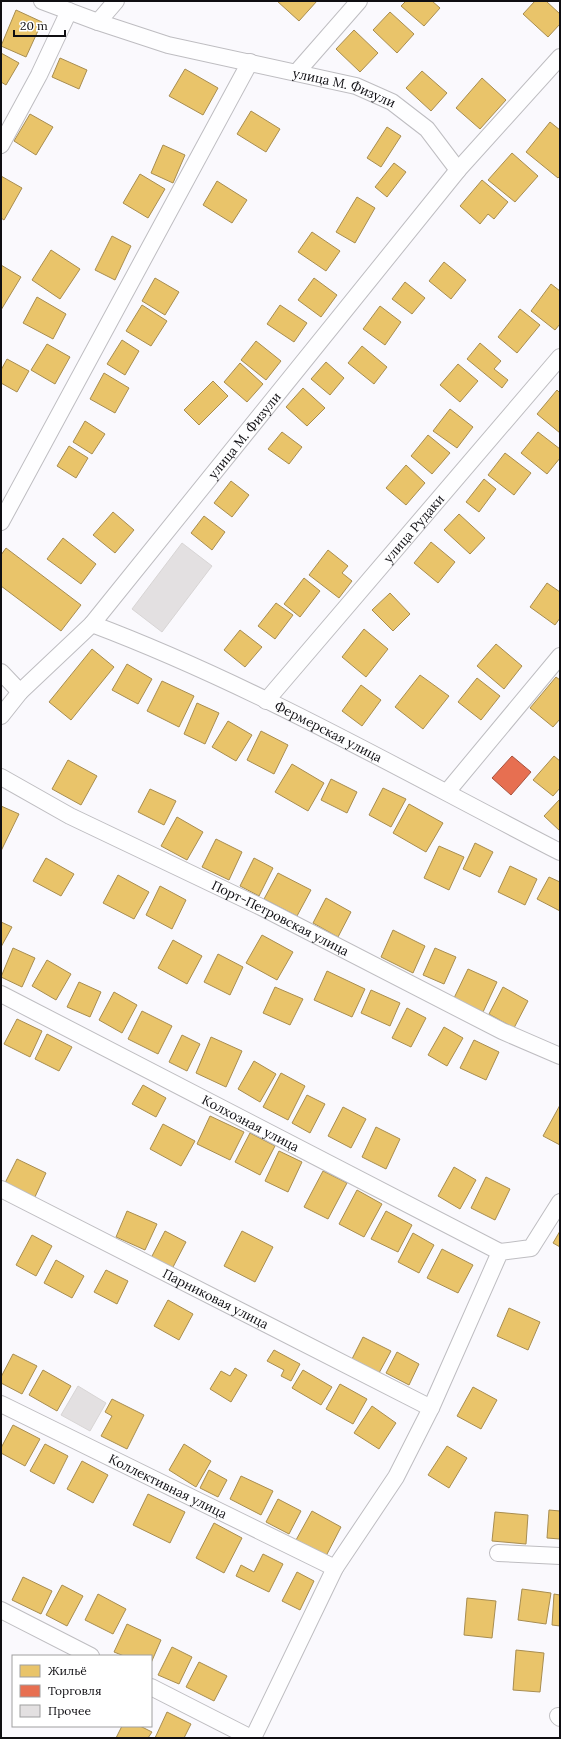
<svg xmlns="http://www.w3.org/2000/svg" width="561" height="1739" font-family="Lora,serif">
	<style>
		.homes { fill: #e9c46a; stroke: #a88d50 }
		.shops { fill: #e76f51; stroke: #a6523e }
		.building { fill: #e3e0e1; stroke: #d8d5d5 }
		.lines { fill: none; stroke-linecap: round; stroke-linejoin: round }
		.street-casing { stroke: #bebdc1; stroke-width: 18 }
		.street { stroke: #fefeff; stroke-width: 16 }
		.labels { text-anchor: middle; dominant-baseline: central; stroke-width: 4; stroke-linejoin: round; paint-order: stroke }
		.street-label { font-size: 13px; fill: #0f0e12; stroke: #fff }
	</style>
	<rect width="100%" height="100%" fill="#faf9fd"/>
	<path class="homes" d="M277,1H317L299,21Z
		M406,1H432L440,8L424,26L401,6Z
		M535,1H546L560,14V24L548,37L523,14Z
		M16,10L42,22L26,57L1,46Z
		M390,12L414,34L397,53L373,30Z
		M354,30L378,53L360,72L336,49Z
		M1,53L19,63L6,85L1,82Z
		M60,58L87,70L79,89L52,77Z
		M185,69L218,88L203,115L169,96Z
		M422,71L447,93L431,111L406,88Z
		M482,78L506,100L480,129L456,108Z
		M251,111L280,129L266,152L237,134Z
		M30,114L53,127L36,155L14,141Z
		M550,122L560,130V176L558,178L526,152Z
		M387,127L401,136L381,167L367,158Z
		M163,145L185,155L173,183L151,173Z
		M512,153L538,176L515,202L488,180Z
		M394,163L406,172L387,197L375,187Z
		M140,174L165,189L148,218L123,203Z
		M1,176L22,188L4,220L1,218Z
		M482,180L508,202L494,219L488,214L480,224L460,206Z
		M217,181L247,200L232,223L203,205Z
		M357,197L375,208L355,243L336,232Z
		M312,232L340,251L326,271L298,252Z
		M112,236L131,246L115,280L95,270Z
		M51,250L80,269L60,299L32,280Z
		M444,262L466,280L451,299L429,281Z
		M1,265L21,277L1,310Z
		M155,278L179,292L165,315L142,301Z
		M314,278L337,295L321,317L298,300Z
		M405,282L425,298L412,314L392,299Z
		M551,284L560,291V324L555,330L531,311Z
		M37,297L66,314L53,339L23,323Z
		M142,305L167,321L151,346L126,331Z
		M280,305L307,323L294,342L267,324Z
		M380,306L401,322L385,345L363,329Z
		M520,309L540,325L517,353L498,337Z
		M122,340L139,351L125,375L107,364Z
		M256,341L281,361L266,380L241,360Z
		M480,343L501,361L494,369L508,380L502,388L467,359Z
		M47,344L70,357L55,384L31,370Z
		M362,346L387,367L374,384L348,363Z
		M7,359L29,371L17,392L1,383V370Z
		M326,362L344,378L330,395L311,379Z
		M240,363L263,384L247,402L224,382Z
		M458,364L478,381L460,402L440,385Z
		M104,373L129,388L115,413L90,399Z
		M213,381L228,396L199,425L184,410Z
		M303,388L325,408L307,426L286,407Z
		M557,390L560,393V433L537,414Z
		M450,409L473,427L457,448L433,431Z
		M85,421L105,434L92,454L73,442Z
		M282,432L302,447L289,464L268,449Z
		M538,432L560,449V458L547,474L521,453Z
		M428,435L450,453L432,474L411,456Z
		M69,446L88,458L76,478L57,466Z
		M505,453L531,473L514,495L488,475Z
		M406,465L425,483L406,505L386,488Z
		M484,479L496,489L479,512L466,502Z
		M231,481L249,495L232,517L214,503Z
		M113,512L134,530L115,553L93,535Z
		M459,514L485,538L470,554L444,530Z
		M204,516L225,532L212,550L191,533Z
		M63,538L96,564L81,584L47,559Z
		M431,542L455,562L438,583L414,563Z
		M6,548L81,605L61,631L1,586V555Z
		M328,550L348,566L342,573L352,581L339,598L309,575Z
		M304,578L320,591L300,617L284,604Z
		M547,583L560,592V618L555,625L530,607Z
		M390,593L410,614L393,631L372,610Z
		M276,603L293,615L275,639L258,626Z
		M364,629L388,649L366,677L342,657Z
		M240,630L262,647L245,667L224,650Z
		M496,644L522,666L504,689L477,666Z
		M92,649L114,667L71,720L49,702Z
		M127,664L152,679L138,704L112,690Z
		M420,675L449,696L423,729L395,707Z
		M556,677L560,680V719L553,727L530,708Z
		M477,678L500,696L481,720L458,702Z
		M162,681L194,696L179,727L147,711Z
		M361,685L381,700L362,726L342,711Z
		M197,703L219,713L205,744L184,734Z
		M228,721L252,735L236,761L212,747Z
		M261,731L288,745L274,774L247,760Z
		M554,756L560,761V788L553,796L533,780Z
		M68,760L97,776L81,805L52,789Z
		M292,764L324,783L308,811L275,792Z
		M331,779L357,792L347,813L321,800Z
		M383,788L406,799L391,827L369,815Z
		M150,789L176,801L164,825L138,812Z
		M560,799V831L544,816Z
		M409,804L443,823L426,852L393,833Z
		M1,806L19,814L1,851Z
		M177,817L203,832L187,860L161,846Z
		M216,839L242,852L229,880L202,867Z
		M475,843L493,852L480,877L463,869Z
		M439,846L464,857L449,890L424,878Z
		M46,858L74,874L61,896L33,881Z
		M254,858L273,868L259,896L240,886Z
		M510,866L537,879L525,905L498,892Z
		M278,873L311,890L297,916L264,899Z
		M118,875L149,892L134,919L103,903Z
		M549,877L560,882V911L537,899Z
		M160,886L186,900L172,929L146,915Z
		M326,898L351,912L338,937L313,923Z
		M1,922L12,927L1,947Z
		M393,930L425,946L413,973L381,957Z
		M262,935L293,952L277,980L246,963Z
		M173,940L202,956L187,984L158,968Z
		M13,948L35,958L22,987L1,977Z
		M435,948L456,957L444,984L423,975Z
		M218,954L243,967L230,995L204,982Z
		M47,960L71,974L56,1000L32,986Z
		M468,969L497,982L483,1012L454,998Z
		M327,971L365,989L352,1017L314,1000Z
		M79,982L101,992L90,1017L67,1007Z
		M275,987L303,999L290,1025L263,1013Z
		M503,987L528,1001L514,1028L489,1014Z
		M371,990L400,1003L390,1026L361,1013Z
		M114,992L137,1005L122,1033L99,1020Z
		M407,1008L426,1018L411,1047L392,1038Z
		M142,1011L172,1026L158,1054L128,1039Z
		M17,1019L42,1031L30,1057L4,1044Z
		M444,1027L463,1038L447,1066L428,1055Z
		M47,1034L72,1047L59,1071L35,1059Z
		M182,1035L200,1044L187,1071L169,1062Z
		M211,1037L242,1051L226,1087L196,1073Z
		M474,1040L499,1052L486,1080L460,1068Z
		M254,1061L276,1074L260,1102L238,1089Z
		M281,1073L305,1086L288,1120L263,1107Z
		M143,1085L166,1098L156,1117L132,1104Z
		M307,1095L325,1104L310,1133L292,1123Z
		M560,1105V1145L543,1136Z
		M343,1107L366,1119L351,1148L328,1136Z
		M210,1116L244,1132L230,1160L197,1144Z
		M163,1124L195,1141L181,1166L150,1149Z
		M376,1127L400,1139L386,1169L362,1157Z
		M250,1133L275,1146L260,1175L235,1162Z
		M279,1151L302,1162L288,1192L265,1181Z
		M17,1159L46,1173L34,1199L4,1185Z
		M454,1167L476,1180L460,1209L438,1196Z
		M323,1171L347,1183L328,1219L304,1207Z
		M486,1177L510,1189L495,1220L471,1208Z
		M357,1190L382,1204L364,1237L339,1224Z
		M127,1211L157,1224L145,1250L116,1237Z
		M386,1211L412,1225L398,1252L371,1239Z
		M165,1231L186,1242L172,1269L151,1258Z
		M242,1231L273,1247L255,1282L224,1266Z
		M560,1231V1247L553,1243Z
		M413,1233L434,1245L419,1273L398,1262Z
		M32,1235L52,1246L36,1276L16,1265Z
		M442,1249L473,1265L458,1293L427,1278Z
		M56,1260L84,1276L72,1298L44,1283Z
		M106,1270L128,1281L117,1304L94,1292Z
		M168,1300L193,1314L179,1340L154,1326Z
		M509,1308L540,1322L528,1350L497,1336Z
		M363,1337L391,1351L379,1373L352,1359Z
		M274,1350L300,1364L291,1381L281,1376L284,1370L267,1361Z
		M397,1352L419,1364L409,1385L386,1373Z
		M13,1354L37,1366L22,1394L1,1383V1377Z
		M235,1368L247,1375L231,1402L210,1389L221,1371L230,1376Z
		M43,1370L71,1386L57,1411L29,1395Z
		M303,1370L332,1387L321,1405L292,1388Z
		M340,1384L367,1399L353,1424L326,1409Z
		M473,1387L497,1400L481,1429L457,1416Z
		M112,1399L144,1415L127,1449L101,1436L112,1416L105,1412Z
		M372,1406L396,1423L379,1449L354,1433Z
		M13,1425L40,1439L25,1466L1,1453V1448Z
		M45,1444L68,1456L54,1484L30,1471Z
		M184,1444L211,1461L196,1487L169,1470Z
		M447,1446L467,1458L449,1488L428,1475Z
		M82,1461L108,1475L93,1503L67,1489Z
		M209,1470L227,1480L218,1497L200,1488Z
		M241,1476L273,1491L261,1515L230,1499Z
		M148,1494L185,1512L170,1543L133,1525Z
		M278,1499L301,1511L289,1534L266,1522Z
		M549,1510L560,1511V1539L547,1538Z
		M312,1511L341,1527L326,1556L296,1540Z
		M495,1512L528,1515L526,1544L492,1541Z
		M214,1523L242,1538L224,1573L196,1558Z
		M263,1554L283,1564L269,1592L236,1576L241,1565L254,1572Z
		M297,1572L314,1581L300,1610L282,1601Z
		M23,1577L52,1591L41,1614L12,1600Z
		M62,1585L83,1596L67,1626L46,1615Z
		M522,1589L551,1593L546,1624L518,1620Z
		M98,1594L126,1609L113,1634L85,1620Z
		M554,1594L560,1595V1626L552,1625Z
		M467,1598L496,1601L492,1638L464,1635Z
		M127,1624L161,1640L151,1663V1656H124L114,1652Z
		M172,1647L192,1657L179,1684L158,1675Z
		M516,1650L544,1653L540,1692L513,1690Z
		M199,1662L227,1676L214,1701L186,1687Z
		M167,1712L191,1724L184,1738H155Z
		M122,1726H140L152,1732L148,1738H116Z"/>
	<path class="shops" d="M512,756L531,772L511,795L492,778Z"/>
	<path class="building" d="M182,543L212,566L162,632L132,609Z
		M78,1386L106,1403L90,1431L61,1415Z"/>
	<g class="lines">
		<g class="street-casing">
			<g id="street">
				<path id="s1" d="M42,1L98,22L168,45L356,86L392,102L427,129L458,170"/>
				<path d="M98,22L116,1"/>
				<path d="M296,73L359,1"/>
				<path d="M1,145L39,75L69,11"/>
				<path d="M1,522L250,62"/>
				<path id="s2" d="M92,624C254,685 406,773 560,852"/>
				<path d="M1,672L20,692"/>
				<path id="s3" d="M266,701L560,357"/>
				<path id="s4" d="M1,716L20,692L92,624L458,170L560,57"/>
				<path id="s5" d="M1,777L70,816L261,907L502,1031L560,1056"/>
				<path d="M447,792L560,656"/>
				<path id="s6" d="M1,994L500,1252"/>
				<path id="s7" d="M1,1189L431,1408"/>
				<path id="s8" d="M1,1404L335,1568"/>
				<path d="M498,1553L560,1556"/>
				<path d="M1,1610L91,1656"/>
				<path d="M151,1687L251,1738"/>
				<path d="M558,1716L560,1718"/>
				<path d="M253,1738L335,1568L396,1477L431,1408L500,1252L531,1248L560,1202"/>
			</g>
		</g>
		<use href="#street" class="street"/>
	</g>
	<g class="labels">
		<g class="street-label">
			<text stroke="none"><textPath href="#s1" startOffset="315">улица М. Физули</textPath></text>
			<text stroke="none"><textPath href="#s4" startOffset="372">улица М. Физули</textPath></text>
			<text stroke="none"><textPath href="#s3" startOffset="227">улица Рудаки</textPath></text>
			<text stroke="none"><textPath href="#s2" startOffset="260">Фермерская улица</textPath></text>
			<text stroke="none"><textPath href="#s5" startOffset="313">Порт-Петровская улица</textPath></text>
			<text stroke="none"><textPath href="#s6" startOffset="281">Колхозная улица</textPath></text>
			<text stroke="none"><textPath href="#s7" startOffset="241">Парниковая улица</textPath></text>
			<text stroke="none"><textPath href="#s8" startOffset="186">Коллективная улица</textPath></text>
		</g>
	</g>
	<rect width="561" height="1739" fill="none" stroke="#0f0e12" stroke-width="4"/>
	<rect x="12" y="1655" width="140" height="72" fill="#ffffff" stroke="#9f9fa0"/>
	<rect x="20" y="1665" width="20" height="12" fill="#e9c46a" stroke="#9f9fa0"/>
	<text x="48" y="1675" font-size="12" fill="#0f0e12">Жильё</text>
	<rect x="20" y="1685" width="20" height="12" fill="#e76f51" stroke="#9f9fa0"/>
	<text x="48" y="1695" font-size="12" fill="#0f0e12">Торговля</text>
	<rect x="20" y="1705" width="20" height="12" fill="#e3e0e1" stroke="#9f9fa0"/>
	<text x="48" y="1715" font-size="12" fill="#0f0e12">Прочее</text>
	<path d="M14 30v6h51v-6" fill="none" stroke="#0f0e12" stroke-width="2"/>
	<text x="20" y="30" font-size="12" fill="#0f0e12" stroke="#ffffff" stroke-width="3" paint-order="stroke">20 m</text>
</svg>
